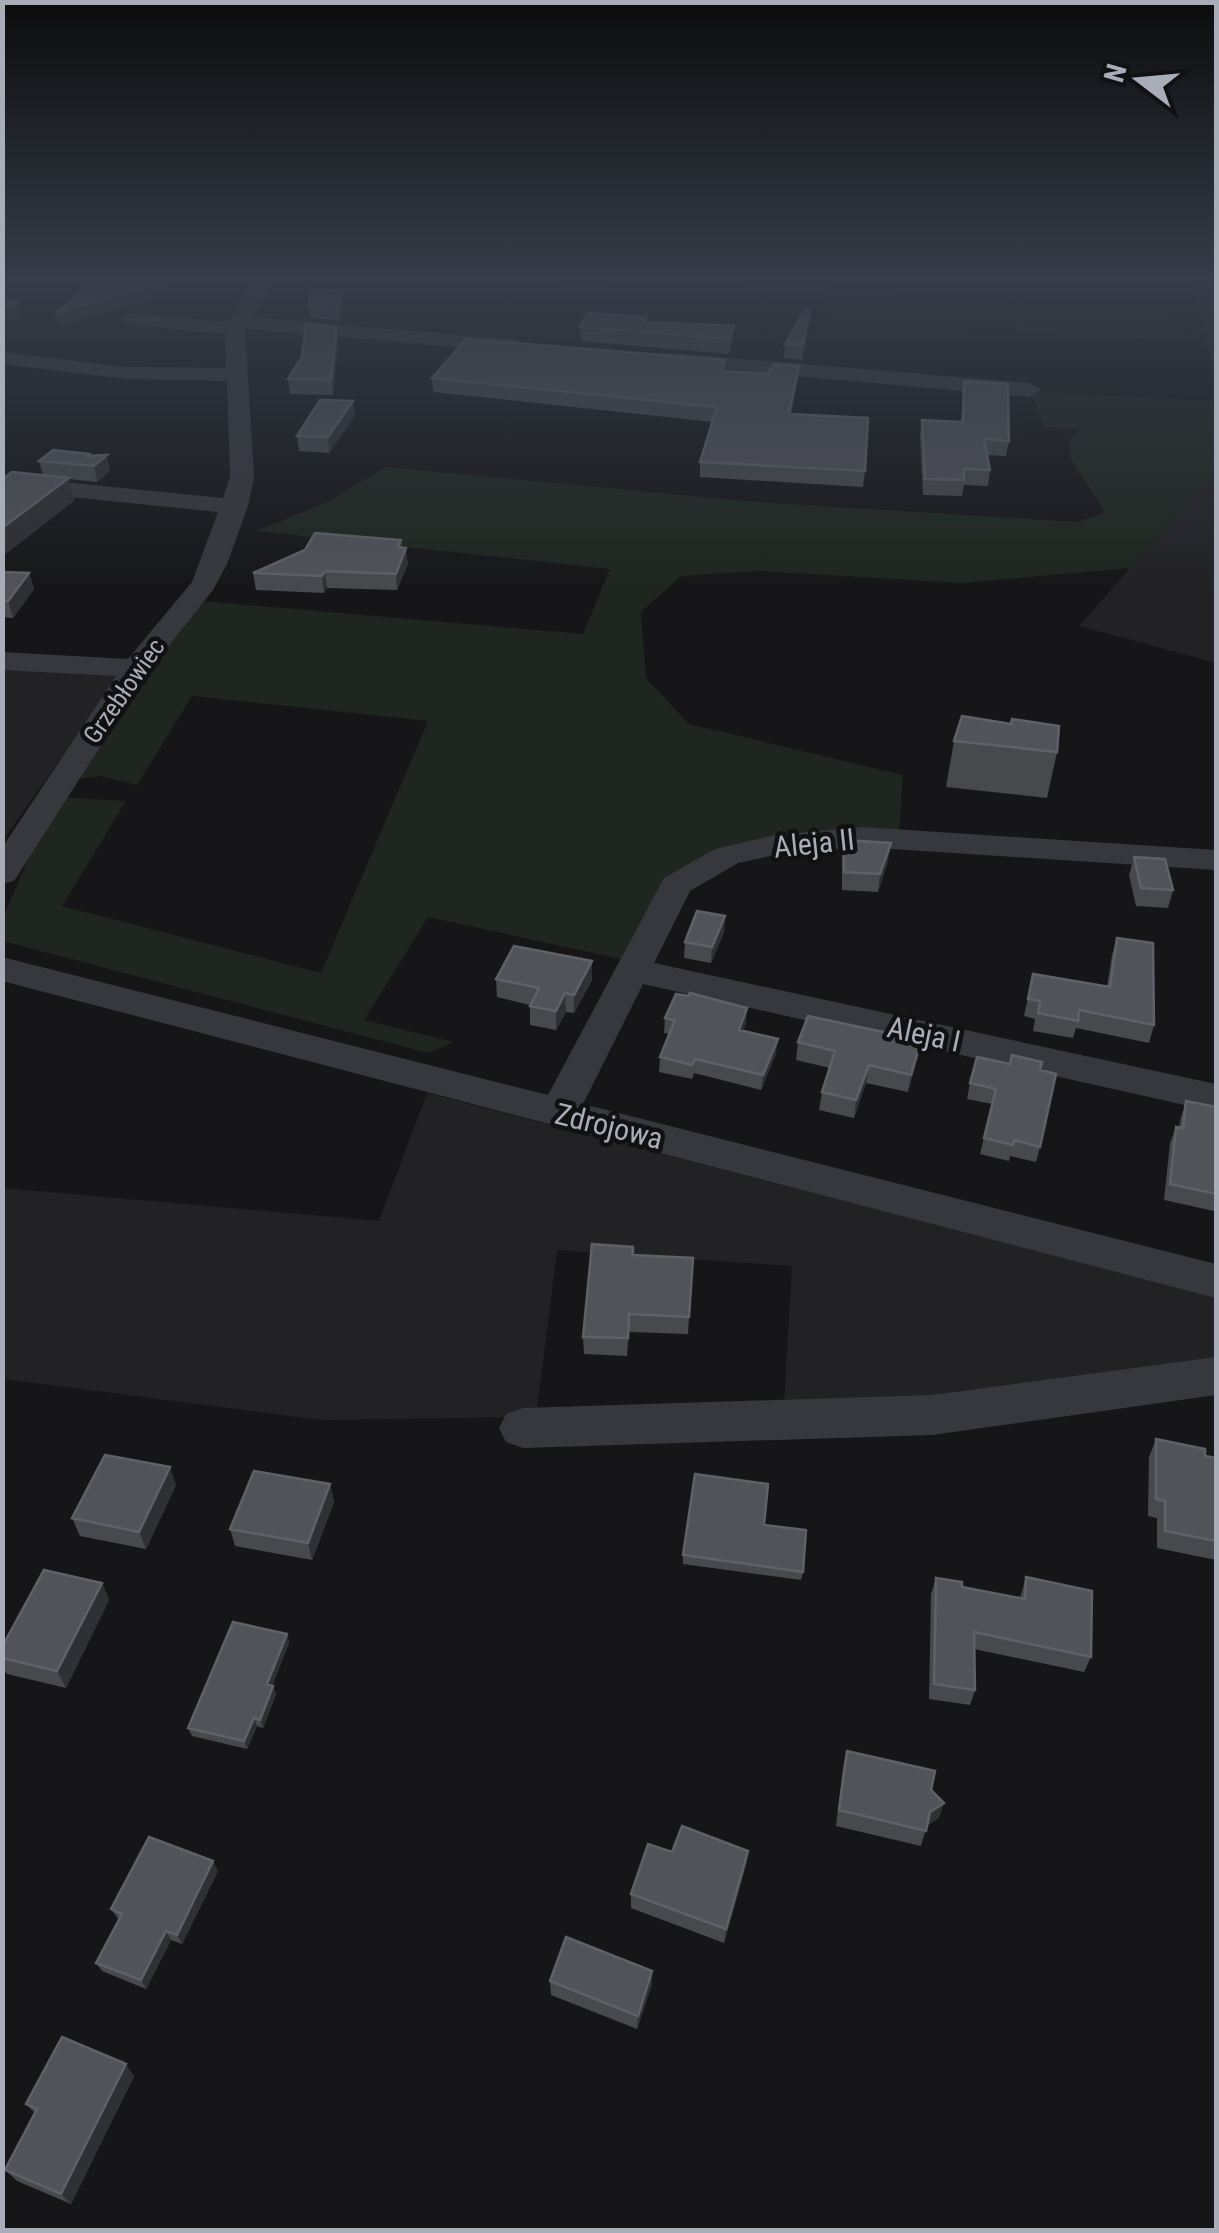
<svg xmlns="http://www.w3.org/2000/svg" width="1219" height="2233" font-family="'Roboto Condensed',sans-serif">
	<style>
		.built { fill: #222225 }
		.green { fill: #1e261f }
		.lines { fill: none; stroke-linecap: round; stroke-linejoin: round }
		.minor { fill: #37383d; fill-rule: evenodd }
		.wall { fill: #47494d }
		.shaded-wall { fill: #2f3033 }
		.building { fill: #525359; stroke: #5f6168; stroke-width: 2.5 }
		.labels { text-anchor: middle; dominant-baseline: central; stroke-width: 9; stroke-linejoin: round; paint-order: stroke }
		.far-street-label { font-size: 25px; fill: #a8adb8; stroke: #111113 }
		.street-label { font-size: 30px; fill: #a8adb8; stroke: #111113 }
	</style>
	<rect width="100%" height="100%" fill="#161618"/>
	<path class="built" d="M1216,470V663L1079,626L1130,568Z
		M3,655L130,661L3,840Z
		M427,1093L1216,1297V1395L1014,1405L784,1404L792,1266L557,1250L536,1417L321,1420L3,1379V1188L379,1221Z"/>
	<path class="green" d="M565,279L828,282L835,291L1186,317L1183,341L835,320L822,291L723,285L563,287Z
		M1189,279H1216V375C1205,342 1199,312 1189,279Z
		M1030,392L1206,401L1216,395V470L1130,568L962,583L759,571L681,576L641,612L646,678L689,724L903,775L899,831L859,828L664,880L621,959L428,917L364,1020L454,1042L428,1053L3,941L2,920L55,797L126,801L62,906L321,973L428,721L192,696L137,785L101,776L77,779L145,667L202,601L583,634L610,569L256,531L327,502L386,467L744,501L1079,522L1105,512L1072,461L1068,441L1081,429L1045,427Z"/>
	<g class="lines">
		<path class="minor" d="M254,279H274L252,317L518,340L528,346L518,352L245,329L254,477L248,506L227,564L213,590L148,672L14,881L2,884V848L116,676L2,670V652L128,659L192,582L218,512L2,490V476L223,498L230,477L227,381L126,379L2,364V352L126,367L226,368L225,334L131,325L121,319L131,313L229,322Z
			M671,353L1030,383L1041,390L1030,397L663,364L660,359Z
			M862,827L1216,850V870L862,847L775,855L738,863L690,891L654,963L1216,1084V1112L643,984L583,1104L1216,1264V1298L2,981V957L548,1095L664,878L715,849L775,835Z
			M1216,1357V1395L932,1435L523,1448L506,1442L499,1428L506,1414L523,1408L932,1395Z"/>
	</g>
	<path class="wall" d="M341,291L343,303L341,321L311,318L309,306Z
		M810,311L802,360L784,358L785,344Z
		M646,317V322L733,340L729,354L581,341L580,327Z
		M338,341L333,395L290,394L288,379Z
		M725,360L724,371L768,374L799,366L791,414L865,471L863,487L700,477V462L713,422L433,392L432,378Z
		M964,381L1009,441L1006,456L987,455L990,470L988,486L964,485L962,496L923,495L920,435L922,420L961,422Z
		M353,401L355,416L329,453L299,451L297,436Z
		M90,456L110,471L97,482L69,479L74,501L43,475L39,461Z
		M401,540L402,548L408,564L397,590L327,588L324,593L256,590L253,573Z
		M2,572L29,573L34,589L13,618L2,617Z
		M954,741L1057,752L1047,798L946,787Z
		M844,840L888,861L878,892L842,890V858Z
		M1134,857L1173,890L1168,908L1136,906L1129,875Z
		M725,916L724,932L711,963L684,958L685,942Z
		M1117,938L1154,1025L1149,1043L1076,1028L1073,1038L1033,1031L1035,1019L1024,1016L1033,974L1107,987L1112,955Z
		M592,961V980L574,1013L566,1012L556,1030L530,1025V1005L497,997L496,979Z
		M665,1018L746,1023L743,1031L776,1054L761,1090L694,1073L692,1079L659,1072L660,1057L670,1034L664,1033Z
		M921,1040L908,1092L866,1083L854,1118L819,1110L822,1092L830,1068L796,1060L798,1042Z
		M1040,1070V1147L1036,1162L1010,1156L1009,1161L980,1154L992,1104L967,1099L970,1083Z
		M1186,1101L1216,1107V1204L1214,1211L1164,1200L1170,1143L1176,1127H1179L1181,1117Z
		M633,1255L693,1258L688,1334L629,1332L627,1356L584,1354L583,1337Z
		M1156,1439L1205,1456L1216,1458V1560L1157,1548V1518L1148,1516L1149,1457Z
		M330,1484L334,1502L312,1560L235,1546L230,1529Z
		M176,1485L146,1549L80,1536L72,1518Z
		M764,1525L803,1572L801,1580L683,1564V1555Z
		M1026,1577L1091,1657L1084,1672L974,1649L975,1690L970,1705L929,1699L931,1594L936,1578L962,1587L1020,1598Z
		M102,1583L109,1600L66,1688L7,1674L2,1667V1647Z
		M287,1634L289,1643L272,1685L276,1694L263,1728L257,1726L247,1749L192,1736L188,1728Z
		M847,1751L931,1790L939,1818L927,1825L921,1846L836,1826L843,1767Z
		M748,1851L746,1865L724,1943L631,1908V1894Z
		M218,1871L182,1944L171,1940L146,1989L102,1971L96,1963L119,1920L111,1909Z
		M550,1981L652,1984L637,2029L551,1995Z
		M134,2076L71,2204L17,2181L5,2170L35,2113L26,2104Z"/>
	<path class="shaded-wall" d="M157,279H172L155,298L58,327L55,314Z
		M341,291L343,303L341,321L339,308Z
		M19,302L22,316L2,325V310Z
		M810,311L809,325L802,360L803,345Z
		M734,326L733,340L729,354L730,339Z
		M337,327L338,341L333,395L331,380Z
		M799,366L798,381L788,429L789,414Z
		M353,401L355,416L329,453L328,437Z
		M107,455L110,471L97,482L94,466Z
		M69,478L74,501L2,557V528Z
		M401,540L402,558L406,548L408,564L397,590L396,574L398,547Z
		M325,571L327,588L324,593L322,576Z
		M29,573L34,589L13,618L8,601Z
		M891,843L888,861L878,892L880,874Z
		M725,916L724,932L711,963L712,947Z
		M592,961V980L574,1013V995Z
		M565,993L566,1012L556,1030V1011Z
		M747,1008L746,1023L738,1045L739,1030Z
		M778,1039L776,1054L761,1090L763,1075Z
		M921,1040L918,1058L908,1092L911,1075Z
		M869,1065L866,1083L854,1118L856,1100Z
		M170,1467L176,1485L146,1549L139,1532Z
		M330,1484L334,1502L312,1560L308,1543Z
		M102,1583L109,1600L66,1688L57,1671Z
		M287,1634L289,1643L270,1692L267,1684Z
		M273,1686L276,1694L263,1728L260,1720Z
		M254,1718L257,1726L247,1749L244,1741Z
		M944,1803L939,1818L925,1827L930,1812Z
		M748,1851L746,1865L724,1943L726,1929Z
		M213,1861L218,1871L182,1944L177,1935Z
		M166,1931L171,1940L146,1989L141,1980Z
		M652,1971V1984L637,2029L638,2016Z
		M126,2064L134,2076L71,2204L61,2194Z"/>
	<path class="building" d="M96,279H157L152,285L55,314Z
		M312,289L341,291L339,308L309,306Z
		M2,301L19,302L2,310Z
		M805,309L810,311L803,345L785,344Z
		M587,313L646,317L644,322L734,326L730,339L580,327Z
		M306,324L337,327L331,380L288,379L302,357Z
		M466,339L725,360L722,371L768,374L774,364L799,366L789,414L868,418L865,471L700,462L717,407L432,378Z
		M964,381L1008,384L1009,441L984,439L990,470L964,469V480L925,479L922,420L963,422Z
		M320,400L353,401L328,437L297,436Z
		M53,450L89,454L87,456L107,455L94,466L39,461Z
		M12,472L69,478L2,528V479Z
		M315,533L401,540L398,547L406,548L396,574L325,571L322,576L253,573L305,550Z
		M2,572L29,573L8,601H2Z
		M962,716L1011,724L1012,719L1059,726L1057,752L954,741Z
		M844,840L891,843L880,874L844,872Z
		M1134,857L1165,859L1173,890L1141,888Z
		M697,911L725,916L712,947L685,942Z
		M1117,938L1153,943L1154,1025L1079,1010L1078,1021L1038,1013L1040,1001L1028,999L1033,974L1110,987Z
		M514,946L592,961L574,995L565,993L556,1011L530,1006L539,988L496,979Z
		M690,993L747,1008L739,1030L778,1039L763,1075L695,1059L692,1065L660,1057L675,1020L665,1018L676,994L688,996Z
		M808,1016L921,1040L911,1075L869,1065L856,1100L822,1092L835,1051L798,1042Z
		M1012,1055L1042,1062L1040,1070L1056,1074L1040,1147L1014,1140L1013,1145L984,1138L996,1089L970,1083L977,1057L1010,1064Z
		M1186,1101L1216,1107V1194L1170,1184L1176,1127L1183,1128Z
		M592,1244L633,1247V1255L693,1258L689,1317L629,1314L628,1338L583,1337Z
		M1156,1439L1205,1449V1456L1216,1458V1541L1165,1531V1501L1156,1499Z
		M105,1455L170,1467L139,1532L72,1518Z
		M254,1471L330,1484L308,1543L230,1529Z
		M695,1474L768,1484L764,1525L806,1530L803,1572L683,1555Z
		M44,1570L102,1583L57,1671L2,1658V1647Z
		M1026,1577L1092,1591L1091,1657L974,1632L975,1690L934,1684L936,1578L962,1582V1587L1025,1599Z
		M233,1622L287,1634L267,1684L273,1686L260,1720L254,1718L244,1741L188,1728Z
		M847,1751L935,1771L931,1790L944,1803L930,1812L926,1831L839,1810Z
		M682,1826L748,1851L726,1929L631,1894L648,1844L672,1852Z
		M149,1837L213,1861L177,1935L166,1931L141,1980L96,1963L122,1914L111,1909Z
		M566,1937L652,1971L638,2016L550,1981Z
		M62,2037L126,2064L61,2194L5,2170L37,2109L26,2104Z"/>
	<linearGradient id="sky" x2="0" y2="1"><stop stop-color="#0c0c0d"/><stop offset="0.47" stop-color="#363c48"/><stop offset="1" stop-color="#363c48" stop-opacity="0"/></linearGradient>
	<rect width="1219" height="592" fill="url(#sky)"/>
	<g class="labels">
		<g class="far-street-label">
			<text transform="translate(124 691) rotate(-55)">Grzebłowiec</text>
		</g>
		<g class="street-label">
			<text transform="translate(814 843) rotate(-6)">Aleja II</text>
			<text transform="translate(924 1034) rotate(12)">Aleja I</text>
			<text transform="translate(609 1126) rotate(14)">Zdrojowa</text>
		</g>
	</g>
	<rect width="1219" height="2233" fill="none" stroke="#a8adb8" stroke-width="10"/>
	<g transform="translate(1139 80) rotate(286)" stroke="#111113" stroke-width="8" paint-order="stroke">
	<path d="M0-8L18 38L0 25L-18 38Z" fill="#a8adb8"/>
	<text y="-15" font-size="28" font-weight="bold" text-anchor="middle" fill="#a8adb8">N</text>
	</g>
</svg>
